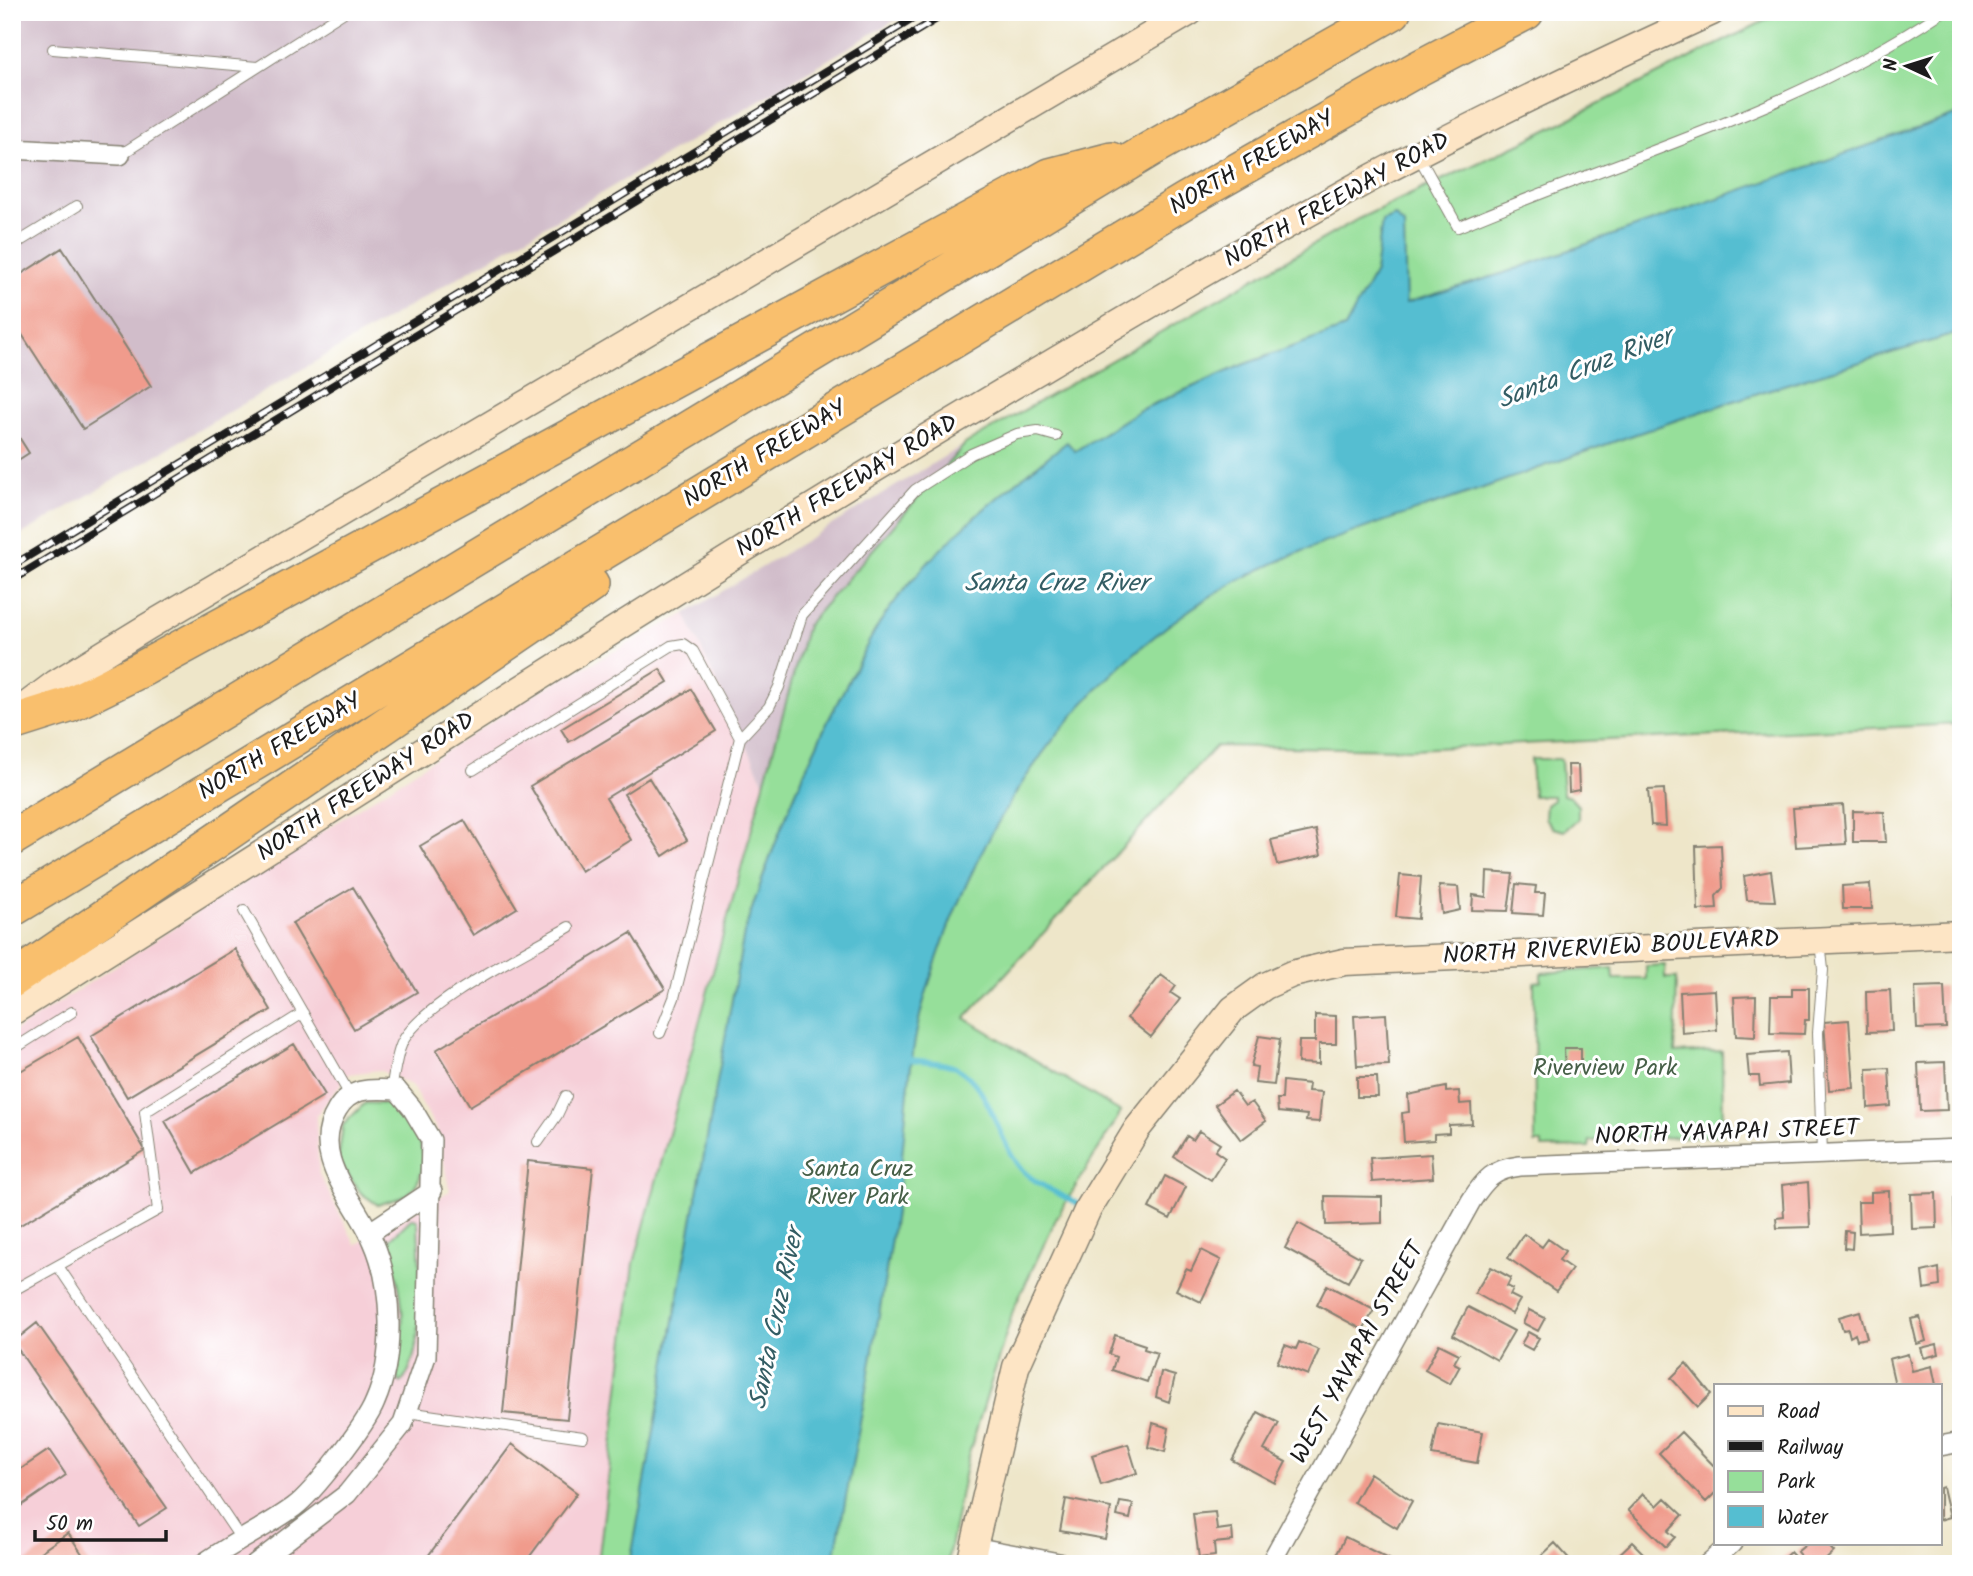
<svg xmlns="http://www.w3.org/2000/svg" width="1973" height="1576" font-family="Kalam,sans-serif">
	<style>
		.built { fill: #f6cfd8; fill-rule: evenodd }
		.industrial { fill: #d1bdca }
		.green { fill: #96df9a; stroke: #597e5b; stroke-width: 2 }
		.water { fill: #55bed1; stroke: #386d76; stroke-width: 2 }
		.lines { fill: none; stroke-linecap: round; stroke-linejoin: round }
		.stream { stroke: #55bed1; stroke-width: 5 }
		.building { fill: #f09b8c }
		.lane-casing { stroke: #858172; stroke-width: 12 }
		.street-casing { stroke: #858172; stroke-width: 22 }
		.secondary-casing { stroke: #858172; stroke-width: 29 }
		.highway-casing { stroke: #858172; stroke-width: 38 }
		.lane { stroke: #fff; stroke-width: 10 }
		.street { stroke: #fff; stroke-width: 19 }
		.secondary { stroke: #fde5c5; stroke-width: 26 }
		.highway { stroke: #f9bf6d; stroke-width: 35 }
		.rail-casing { stroke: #1c1c1c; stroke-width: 8 }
		.rail { stroke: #fff; stroke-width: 5; stroke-dasharray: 16; stroke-linecap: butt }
		.labels { text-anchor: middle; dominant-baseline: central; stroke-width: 6; stroke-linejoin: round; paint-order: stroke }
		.street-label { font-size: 24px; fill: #1c1c1c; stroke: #fff }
		.park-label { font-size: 24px; fill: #476048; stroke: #fff }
		.water-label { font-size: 26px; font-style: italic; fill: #335d64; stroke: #fff }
	</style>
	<rect width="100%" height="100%" fill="#fff"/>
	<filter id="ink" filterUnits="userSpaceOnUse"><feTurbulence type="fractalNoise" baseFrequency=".0143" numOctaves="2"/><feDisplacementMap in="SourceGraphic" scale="14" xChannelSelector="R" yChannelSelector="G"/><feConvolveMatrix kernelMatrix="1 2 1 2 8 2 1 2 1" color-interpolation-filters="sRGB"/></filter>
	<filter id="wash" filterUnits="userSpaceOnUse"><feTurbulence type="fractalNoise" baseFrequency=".00686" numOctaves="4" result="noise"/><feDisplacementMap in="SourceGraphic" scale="28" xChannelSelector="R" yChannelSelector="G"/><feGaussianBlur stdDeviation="1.57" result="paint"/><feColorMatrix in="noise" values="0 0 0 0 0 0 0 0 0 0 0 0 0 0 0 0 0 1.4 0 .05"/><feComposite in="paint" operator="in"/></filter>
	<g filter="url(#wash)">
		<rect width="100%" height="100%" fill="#eee6c9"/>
		<path class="built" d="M685,614L764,783L634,1263L598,1564H12V1033L534,694ZM379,1070L411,1085L437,1130L450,1191L356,1245L319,1174L316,1116L349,1074Z"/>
		<path class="industrial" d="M12,12H909L12,540Z
			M965,444L807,625L764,783L685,614Z"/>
		<path class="green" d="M1782,12H1961V724L1411,749L1216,746L965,1018L1121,1112L1057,1217L1014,1308L967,1460L947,1564H598L634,1263L807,625L965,444L1358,219L1525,141Z
			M1531,759H1561L1563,795L1570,797L1578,806V819L1564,831L1553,828L1545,818L1546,805L1553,800V796H1533Z
			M1665,965V978H1677L1675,1053L1722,1051L1723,1135L1590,1141L1589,1147L1542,1148V1143H1535L1534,982L1541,981V973L1613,968L1614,979H1646V966Z
			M365,1103L399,1104C417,1132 438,1164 409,1193C402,1199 387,1201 378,1205L361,1193L338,1161L343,1125Z
			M412,1218L418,1221C419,1262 428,1352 401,1383L397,1378C406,1323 405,1296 387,1242Z"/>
		<path class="water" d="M1961,113V332C1898,352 1834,369 1771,389C1676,419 1581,453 1486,487C1390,521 1275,551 1191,609C1056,702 970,842 925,997C907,1058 907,1121 899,1183C882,1310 858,1438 833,1564H630L744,933C773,843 805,762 850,678C861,659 870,636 883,618C932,547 1000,494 1067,442L1075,451L1140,410L1242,365L1345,328L1375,272L1382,221L1395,216L1404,225L1406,303L1504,273Z"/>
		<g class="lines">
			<path class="stream" d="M906,1059C924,1062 949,1061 963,1072C991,1093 998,1137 1017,1164C1031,1183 1060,1194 1080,1205"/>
		</g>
		<g id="blocks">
			<path class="building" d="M62,248L151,386L83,429L12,319V280Z
				M12,426L29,453L12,464Z
				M660,669L668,682L569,742L561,729Z
				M691,689L716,731L606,798L631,840L581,871L530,786Z
				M1568,765H1578L1579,790L1569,792Z
				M649,778L687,840L663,856L624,794Z
				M1664,789L1666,826L1651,825L1648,790Z
				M1843,805L1846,844L1796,847L1793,808Z
				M1853,811L1884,812L1886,842H1853Z
				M464,820L517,908L473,935L420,846Z
				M1316,830L1321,855L1277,865L1271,840Z
				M1721,845L1723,888L1716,896L1717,909L1698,910L1696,846Z
				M1771,871L1775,901L1747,900L1744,876Z
				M1487,872L1513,874L1508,911L1472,910L1473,895L1486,897Z
				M1400,875L1421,877L1418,919L1396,917Z
				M1516,884L1536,886L1535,893H1545L1543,915L1513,913Z
				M1870,884L1872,909H1843L1842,886Z
				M1439,886L1458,887L1460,910L1442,914Z
				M353,887L417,992L354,1029L292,923Z
				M631,933L665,989L470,1106L436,1050Z
				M235,949L271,1010L127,1097L91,1036Z
				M1161,975L1176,986L1171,993L1180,999L1151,1037L1127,1018Z
				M1944,986L1946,1028L1917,1029L1915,987Z
				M1792,988H1809V1020H1805L1804,1034L1770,1033L1771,996H1792Z
				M1715,990L1717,1030L1682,1033L1680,992Z
				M1890,990L1892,1031L1867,1032L1866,991Z
				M1756,996L1755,1037L1736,1036L1734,997Z
				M1386,1014L1389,1065L1357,1066L1354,1016Z
				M1315,1015L1336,1016V1044H1319V1064L1298,1063L1299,1041H1315Z
				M1849,1020L1854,1088L1829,1090L1824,1022Z
				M1259,1036L1280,1039L1274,1085L1255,1083L1257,1067L1251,1066Z
				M78,1037L145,1150L12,1230V1076Z
				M294,1044L325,1095L195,1173L165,1121Z
				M1564,1048H1581V1072H1565Z
				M1787,1052L1789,1083L1760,1086L1759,1076H1749L1747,1055Z
				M1945,1062L1947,1110L1920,1111L1918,1063Z
				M1889,1068L1891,1106L1868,1108L1867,1069Z
				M1357,1077H1377L1378,1097H1357Z
				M1283,1081L1309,1084L1308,1091L1322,1092L1319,1122L1306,1121L1307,1115L1278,1112L1277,1099H1282Z
				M1446,1087V1092L1459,1091L1460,1104L1471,1103L1472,1124L1449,1125V1133L1434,1134V1140L1404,1142L1402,1113L1409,1112L1408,1095Z
				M1234,1091L1245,1106L1252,1102L1266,1121L1241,1140L1215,1105Z
				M1199,1131L1220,1144L1215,1151L1225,1158L1211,1180L1174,1157L1187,1136L1193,1140Z
				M1431,1154L1433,1178L1372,1182L1370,1158Z
				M528,1161L593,1168L567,1419L503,1413Z
				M1165,1176L1186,1187L1170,1219L1149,1208Z
				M1808,1182L1810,1227L1777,1228L1776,1218L1784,1217L1782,1185Z
				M1889,1191L1890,1231L1859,1233L1858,1202H1871V1192Z
				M1936,1193L1937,1228L1912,1229L1911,1194Z
				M1325,1196L1382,1197V1223L1326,1225Z
				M1954,1199H1961V1251H1955Z
				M1298,1223L1361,1258L1348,1282L1285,1248Z
				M1845,1231L1853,1232L1852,1249L1844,1248Z
				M1524,1234L1542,1247L1548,1239L1565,1251L1559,1260L1572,1269L1556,1291L1508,1258Z
				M1201,1250L1221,1260L1201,1302L1176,1290L1186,1269L1191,1271Z
				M1491,1267L1511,1278L1507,1286L1513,1289L1510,1295L1520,1300L1512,1314L1475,1293Z
				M1939,1268L1940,1286L1924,1289L1922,1272Z
				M1327,1285L1374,1310L1363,1330L1317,1305Z
				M1468,1307L1514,1331L1497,1360L1453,1335Z
				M1529,1310L1545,1318L1538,1331L1523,1323Z
				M1860,1311L1867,1338L1857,1340L1855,1334L1850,1337L1848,1329L1843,1330L1839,1317Z
				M1920,1317L1926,1341L1917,1344L1911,1319Z
				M37,1323L167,1508L139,1526L13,1342Z
				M1528,1332L1539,1338L1532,1350L1521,1344Z
				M1115,1335L1145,1345L1144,1349L1157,1353L1147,1382L1112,1370L1116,1357L1109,1354Z
				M1299,1342L1319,1350L1308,1375L1277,1363L1285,1345L1296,1349Z
				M1439,1344L1459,1354L1454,1363L1460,1366L1450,1384L1425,1370Z
				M1937,1344L1939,1354L1924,1358L1921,1348Z
				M1908,1354L1912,1371L1932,1366L1936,1385H1895L1889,1359Z
				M1686,1363L1711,1394L1698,1407L1671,1378Z
				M1161,1372L1175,1376L1169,1402L1156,1397Z
				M1258,1412L1279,1423L1264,1450L1286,1462L1275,1483L1232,1460Z
				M1153,1423L1169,1428L1165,1452L1148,1447Z
				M1438,1424L1483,1432L1477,1463L1432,1455Z
				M1681,1432L1716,1468V1492L1706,1502L1659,1453Z
				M512,1444L577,1493L524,1564H422Z
				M1128,1444L1137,1473L1101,1485L1092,1455Z
				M49,1450L66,1475L12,1512V1475Z
				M1370,1473L1412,1501L1397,1528L1354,1502Z
				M1943,1487L1950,1517L1940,1520V1488Z
				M1643,1494L1657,1506L1665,1498L1683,1515L1668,1531L1675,1537L1666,1547L1628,1510Z
				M1066,1499L1111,1508L1105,1539L1060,1531Z
				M1120,1502L1133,1504L1130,1519L1117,1516Z
				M1215,1512L1217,1530L1232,1528L1233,1541L1214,1543L1215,1556L1199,1558L1193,1514Z
				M68,1533L89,1564H23Z
				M1345,1537L1391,1560L1390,1564L1333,1562Z
				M1632,1542L1647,1557L1639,1564H1600L1610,1555L1614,1559Z
				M1555,1543L1574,1564H1540L1537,1560Z
				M1808,1543H1826L1834,1552L1821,1564H1807L1797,1552Z
				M1790,1552L1801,1564H1777Z"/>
		</g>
	</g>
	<g filter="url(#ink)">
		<use href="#blocks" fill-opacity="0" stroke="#858172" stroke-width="2"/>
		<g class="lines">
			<g class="lane-casing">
				<path id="lane" d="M53,49L257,67
					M120,155L344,12
					M1418,155L1458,227C1619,158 1795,111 1942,12
					M12,246L77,206
					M740,738L769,707L779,687L802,615L915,490L971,454L1017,434L1038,431L1056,436
					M473,770L671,646L683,644L693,651L740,738L674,998L660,1033
					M244,911L350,1095
					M1820,941L1823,970L1818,1033L1822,1154
					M12,1050L72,1012
					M391,1090C394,1075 396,1056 402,1043C421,1003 529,951 569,927
					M538,1142L557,1115L566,1096
					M58,1266L241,1539
					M12,1291L158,1210L145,1112L303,1013
					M407,1412L583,1437"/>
			</g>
			<g class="street-casing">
				<path id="street" d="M12,149L120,155
					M369,1233L432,1191
					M1940,1446L1961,1442
					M973,1547L1064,1564
					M203,1564C232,1543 265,1528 294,1507C313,1493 366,1425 375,1402C395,1357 393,1286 373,1241C356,1200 308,1157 337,1110C351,1086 372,1089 397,1090L412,1108L431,1140L426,1356L403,1424L347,1494L255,1564
					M1270,1564L1471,1201C1485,1179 1494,1169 1520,1166L1961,1149
					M1708,1564L1732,1543"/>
			</g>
			<g class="secondary-casing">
				<path id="secondary" d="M12,716L56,683L147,627L1190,12
					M12,1012C354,797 690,576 1038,371C1149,305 1260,239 1373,177C1484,118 1598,64 1712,12
					M970,1564L1016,1367L1087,1211L1137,1129L1233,1009L1265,986L1292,974L1344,962L1961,934"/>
			</g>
			<g class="highway-casing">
				<path id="highway" d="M12,723L69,705L140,670L1050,176L1112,160
					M12,838L1149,150L1393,12
					M12,909L1186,200L1419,68L1526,12
					M12,980L591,585"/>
			</g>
			<use href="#lane" class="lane"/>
			<use href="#street" class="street"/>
			<use href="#secondary" class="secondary"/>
			<use href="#highway" class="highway"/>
			<g class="rail-casing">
				<path id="rail" d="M12,566L924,12
					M12,580L948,12"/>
			</g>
			<use href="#rail" class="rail"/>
		</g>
	</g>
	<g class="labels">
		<g class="street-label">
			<text transform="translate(1252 163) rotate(-30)">NORTH FREEWAY</text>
			<text transform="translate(1337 200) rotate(-29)">NORTH FREEWAY ROAD</text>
			<text transform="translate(765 454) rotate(-31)">NORTH FREEWAY</text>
			<text transform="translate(847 486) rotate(-31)">NORTH FREEWAY ROAD</text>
			<text transform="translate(280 747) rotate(-31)">NORTH FREEWAY</text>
			<text transform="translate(366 787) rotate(-33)">NORTH FREEWAY ROAD</text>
			<text transform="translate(1611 948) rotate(-3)">NORTH RIVERVIEW BOULEVARD</text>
			<text transform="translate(1727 1133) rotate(-2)">NORTH YAVAPAI STREET</text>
			<text transform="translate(1358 1353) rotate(-61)">WEST YAVAPAI STREET</text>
		</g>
		<g class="park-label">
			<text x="1605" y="1068">Riverview Park</text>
			<text x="858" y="1169">Santa Cruz<tspan x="858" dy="28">River Park</tspan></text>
		</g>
		<g class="water-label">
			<text transform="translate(1585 369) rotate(-21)">Santa Cruz River</text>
			<text x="1056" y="584">Santa Cruz River</text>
			<text transform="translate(777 1319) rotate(-78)">Santa Cruz River</text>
		</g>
	</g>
	<rect width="1973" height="1576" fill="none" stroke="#fff" stroke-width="42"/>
	<rect x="1714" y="1384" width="228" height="161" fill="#ffffff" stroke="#a4a4a4" stroke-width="2"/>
	<rect x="1728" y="1406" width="35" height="10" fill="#fde5c5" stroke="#a4a4a4" stroke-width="2"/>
	<text x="1777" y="1418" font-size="21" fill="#1c1c1c">Road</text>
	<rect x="1728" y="1441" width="35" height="10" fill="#1c1c1c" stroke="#a4a4a4" stroke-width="2"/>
	<text x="1777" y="1454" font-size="21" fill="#1c1c1c">Railway</text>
	<rect x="1728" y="1471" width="35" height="21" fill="#96df9a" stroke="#a4a4a4" stroke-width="2"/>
	<text x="1777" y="1488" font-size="21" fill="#1c1c1c">Park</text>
	<rect x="1728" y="1506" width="35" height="21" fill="#55bed1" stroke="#a4a4a4" stroke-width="2"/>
	<text x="1777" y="1524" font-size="21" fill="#1c1c1c">Water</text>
	<g transform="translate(1907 66) rotate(274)" stroke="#ffffff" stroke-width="5" paint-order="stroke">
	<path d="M0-5L12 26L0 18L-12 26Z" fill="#1c1c1c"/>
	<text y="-10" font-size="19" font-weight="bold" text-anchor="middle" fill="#1c1c1c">N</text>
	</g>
	<path d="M35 1530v10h131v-10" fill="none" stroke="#1c1c1c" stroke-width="3.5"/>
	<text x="46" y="1530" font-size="21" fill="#1c1c1c" stroke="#ffffff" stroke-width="5" paint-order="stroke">50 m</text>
</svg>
